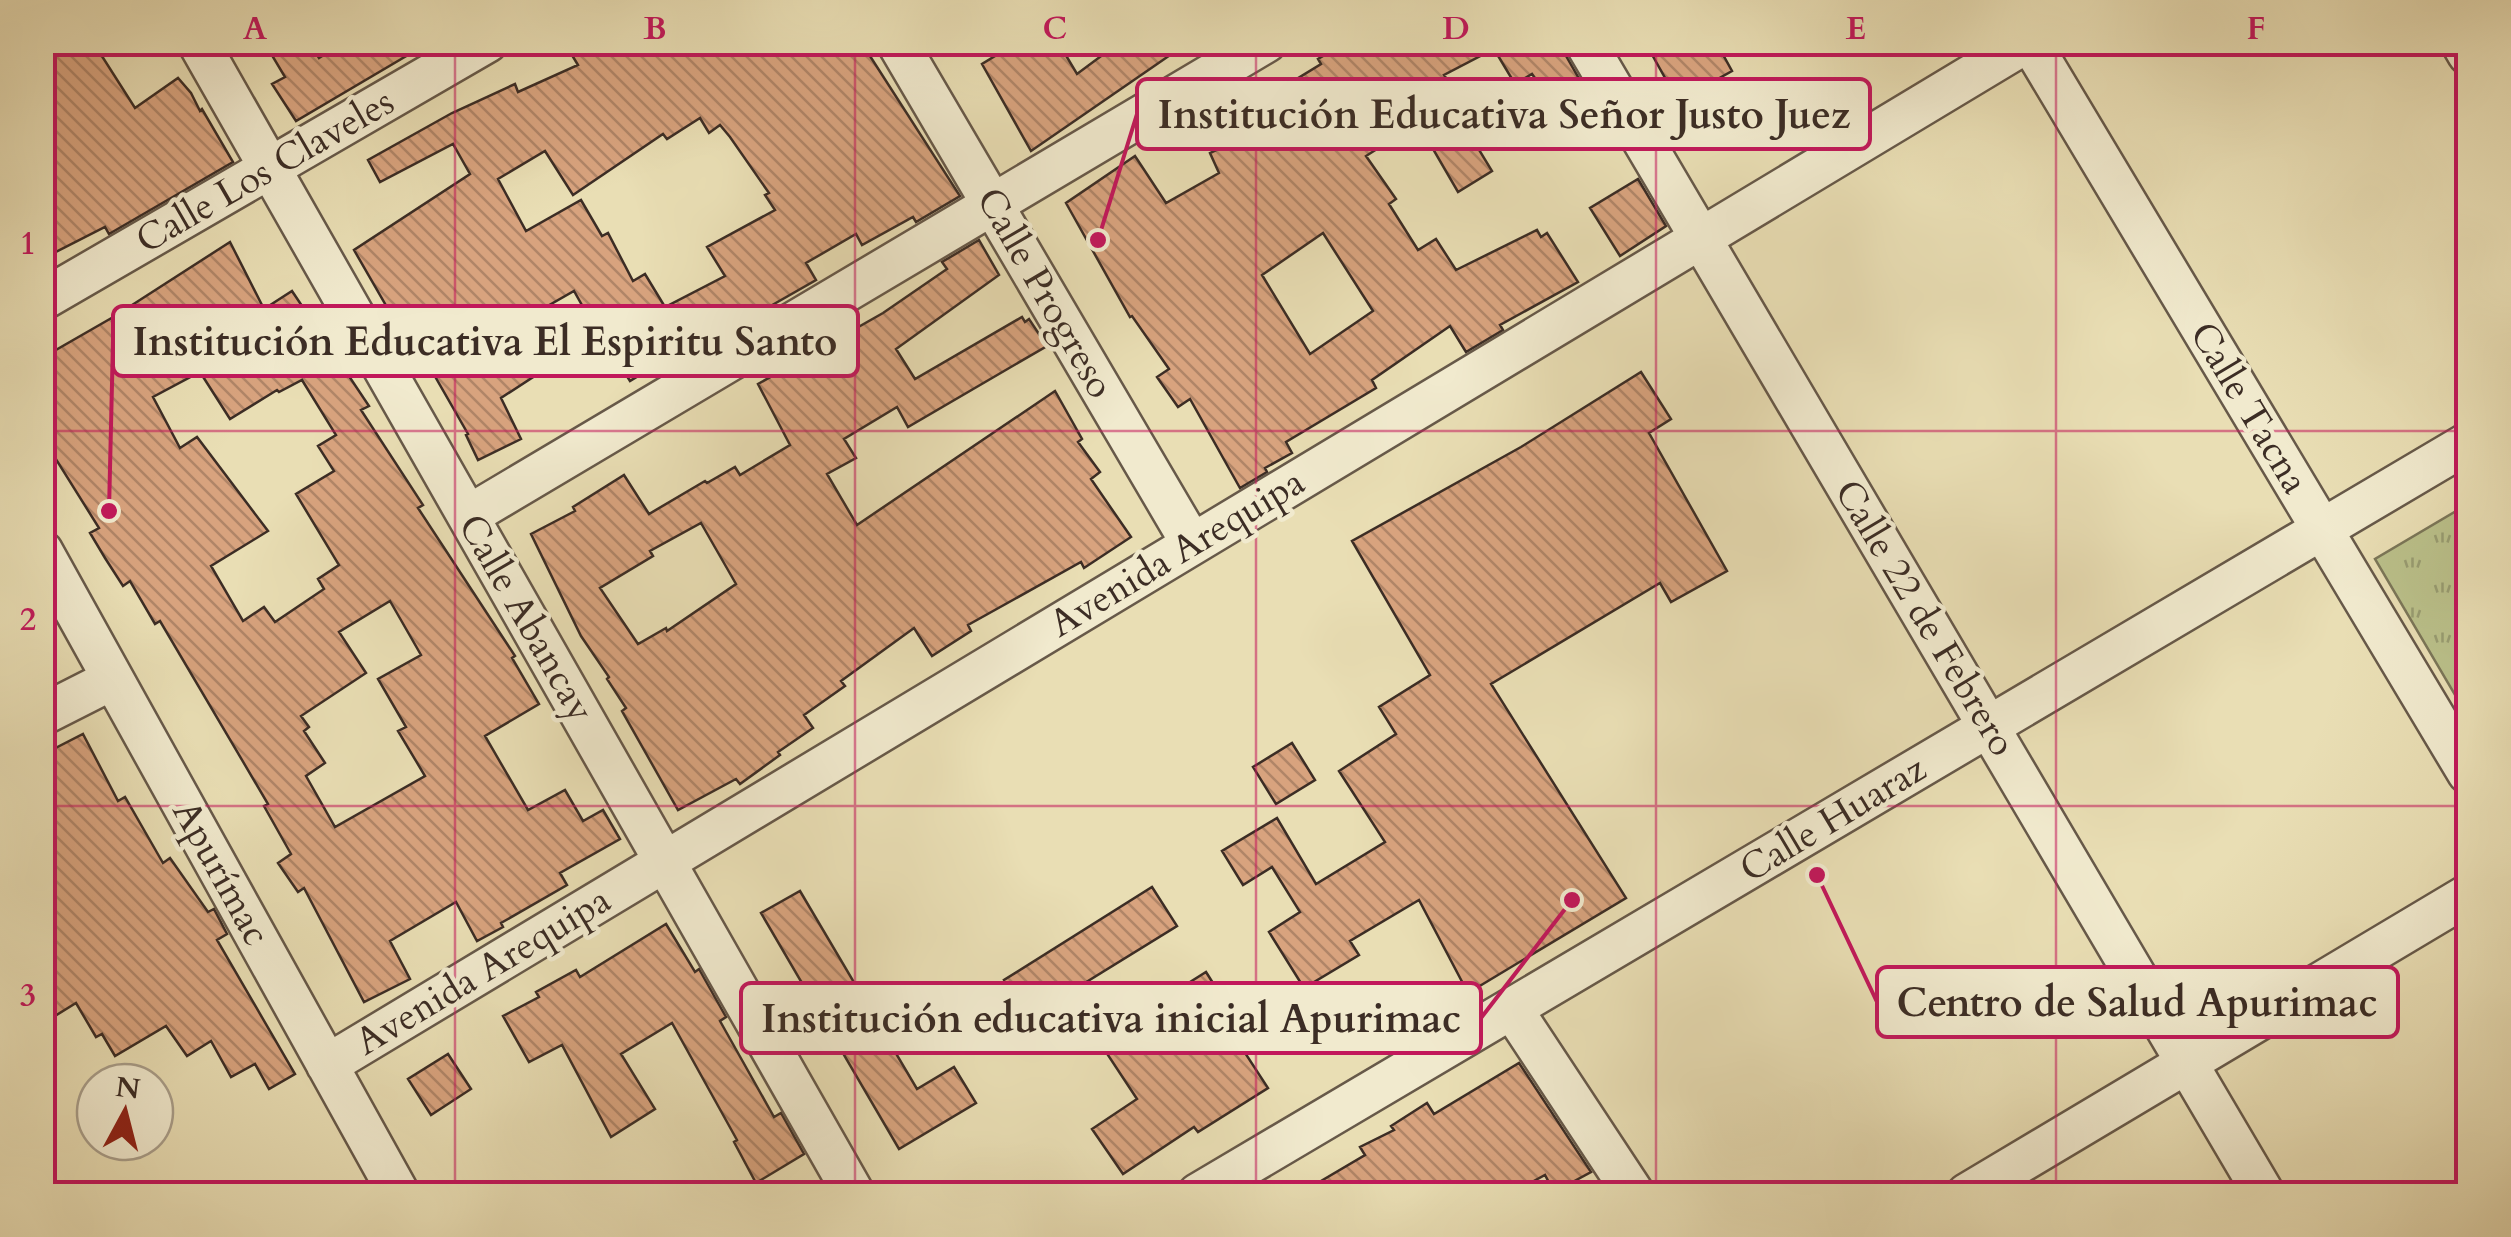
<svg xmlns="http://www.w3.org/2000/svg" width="2511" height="1237" font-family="Cardo,serif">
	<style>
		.park { fill: url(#park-tufts); stroke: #7b7658; stroke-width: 2.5 }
		.building { fill: url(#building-back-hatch); stroke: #3c2d25; stroke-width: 2.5; fill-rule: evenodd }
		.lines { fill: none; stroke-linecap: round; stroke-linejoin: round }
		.minor-casing { stroke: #675949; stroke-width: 45 }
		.minor { stroke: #f1eace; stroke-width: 40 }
		.grid { fill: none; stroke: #c2185b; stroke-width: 2.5; stroke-opacity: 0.55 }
		.labels { text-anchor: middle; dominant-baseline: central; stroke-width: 9; stroke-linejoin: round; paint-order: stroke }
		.street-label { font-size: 38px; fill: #3c2d25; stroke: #f1eace }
		.leader { fill: none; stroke: #c2185b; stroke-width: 4 }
		.callout-dot { fill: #c2185b; stroke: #f1eace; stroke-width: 4 }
		.callout { fill: #f1eace; stroke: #c2185b; stroke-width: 4 }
		.callout-label { font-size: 40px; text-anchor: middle; font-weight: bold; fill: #3c2d25 }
		.neatline { fill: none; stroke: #c2185b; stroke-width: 4 }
		.grid-label { font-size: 32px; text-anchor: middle; font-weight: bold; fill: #c2185b }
	</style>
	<defs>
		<pattern id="park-tufts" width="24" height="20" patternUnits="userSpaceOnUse" patternTransform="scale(2.5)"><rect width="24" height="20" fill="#bac08a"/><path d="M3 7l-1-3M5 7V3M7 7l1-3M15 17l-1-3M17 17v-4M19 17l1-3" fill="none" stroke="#989c71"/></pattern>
		<pattern id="building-back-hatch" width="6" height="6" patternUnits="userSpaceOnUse" patternTransform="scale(2.5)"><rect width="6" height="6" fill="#d8a37e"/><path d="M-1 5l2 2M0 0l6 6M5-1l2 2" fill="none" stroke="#b08567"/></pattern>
	</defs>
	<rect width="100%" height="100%" fill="#e9deb4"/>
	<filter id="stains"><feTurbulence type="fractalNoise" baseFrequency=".002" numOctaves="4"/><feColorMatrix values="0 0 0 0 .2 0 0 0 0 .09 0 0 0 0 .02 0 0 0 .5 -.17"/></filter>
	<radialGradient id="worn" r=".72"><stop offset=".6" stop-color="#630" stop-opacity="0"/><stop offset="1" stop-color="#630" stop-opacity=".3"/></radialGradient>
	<path class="park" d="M2468,504V717L2375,559Z"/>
	<path class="building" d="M42,42H93L135,108L178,78L191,93L200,111L202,109L233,162L109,234L105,227L42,259Z
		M268,42H309L319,58L344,42H430L296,121L272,84L285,77L270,52L273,51Z
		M564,42H861L960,196L916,222L913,217L862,245L856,234L806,263L816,280L725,332L727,335L699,351L694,342L630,381L618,362L615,364L574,291L525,319L553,364L501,398L521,439L478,460L466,435L468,434L429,366L424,369L410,347L354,250L470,174L453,144L380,182L368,160L452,113L515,84L518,92L578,65ZM700,118L709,133L720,125L730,137L769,193L765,195L775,210L707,247L725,276L665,307L645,274L633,281L608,233L602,236L581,200L526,231L498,179L545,151L573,195L663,134L667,139Z
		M1018,42H1058L1077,74L1120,42H1189L1031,151L982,64Z
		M1347,42H1561L1565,54L1594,105L1568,124L1532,74L1515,84L1494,49L1444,75L1465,107L1456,112L1492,171L1458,192L1418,123L1366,156L1396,199L1389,204L1418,250L1436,239L1456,270L1537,230L1541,237L1547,233L1578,282L1500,325L1503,330L1466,352L1450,326L1372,380L1376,388L1286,442L1292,453L1265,468L1267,472L1240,488L1190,399L1178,407L1157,377L1169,369L1132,316L1130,317L1066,203L1135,156L1166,203L1219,173L1210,153L1229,144L1210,109L1246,91L1254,105L1321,64L1318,59ZM1323,233L1373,311L1310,354L1262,275Z
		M1645,42H1716L1732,71L1678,101Z
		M1638,179L1666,226L1620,256L1590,208Z
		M979,240L999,275L896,349L915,379L1022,317L1025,322L1029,319L1047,346L908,427L897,407L844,439L856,458L827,474L857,525L1055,391L1082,439L1078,442L1100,472L1091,479L1131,537L1084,568L1081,562L968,625L971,631L932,656L914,628L841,681L845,686L804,715L813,728L778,752L780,755L740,784L736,779L678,810L622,711L626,708L607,679L609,677L581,636L531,534L575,511L573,507L624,475L649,514L705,481L707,483L735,467L740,475L790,445L758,384L883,313L947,269L942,262ZM701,523L736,584L667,631L666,628L638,644L600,588L653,556L650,551Z
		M230,242L264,309L292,291L369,406L361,410L423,505L418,508L515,656L512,658L539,704L485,736L528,810L565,790L583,821L603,810L620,839L560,873L567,885L501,923L503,927L477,941L456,902L390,941L410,979L364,1002L304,888L298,892L278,863L291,854L264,806L268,804L160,621L155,624L130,581L123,586L105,558L90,533L99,528L42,437V358L115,316ZM200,372L230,419L277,390L279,392L302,380L336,435L318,446L334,471L296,494L339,565L318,579L324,589L275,622L264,607L243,621L211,566L268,531L197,437L180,448L153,397ZM390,601L421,655L378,679L406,727L398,731L425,776L335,827L306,776L325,763L304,731L309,727L301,716L366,673L339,632Z
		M1641,372L1671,419L1649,433L1727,571L1671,602L1660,583L1491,684L1626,898L1468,993L1419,900L1350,941L1359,955L1304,988L1269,932L1300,912L1272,867L1243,885L1222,851L1277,818L1316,884L1385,842L1339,771L1396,734L1379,707L1430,675L1352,541L1521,447Z
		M83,734L118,801L125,797L163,863L170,858L208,912L214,909L227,934L217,940L295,1074L269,1089L255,1064L231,1077L211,1041L187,1056L166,1026L115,1056L102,1034L96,1037L76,1003L42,1024V755Z
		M1292,743L1315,780L1276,804L1253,767Z
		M1152,887L1177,926L1028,1018L1004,980Z
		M800,891L917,1089L954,1067L976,1103L899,1149L761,913Z
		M666,924L695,972L699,969L726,1017L720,1021L774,1117L781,1113L804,1154L756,1183L734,1142L737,1140L672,1023L621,1054L655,1109L611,1137L562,1045L529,1062L503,1016L539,997L536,992L576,970L580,977Z
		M1206,972L1230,1010L1221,1016L1268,1088L1198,1132L1194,1127L1123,1174L1092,1129L1137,1099L1098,1040Z
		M448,1054L471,1089L431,1115L408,1079Z
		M1519,1063L1591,1172L1554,1192L1545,1175L1510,1194H1299L1365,1155L1360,1147L1394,1130L1391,1126L1427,1103L1434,1114Z"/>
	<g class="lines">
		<g class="minor-casing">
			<path id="minor" d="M198,42L854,1194
				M897,42L1192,544
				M1585,42L2264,1194
				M2030,42L2468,773
				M2461,42L2468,54
				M42,300L487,42
				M468,516L1266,42
				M42,551L399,1194
				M42,715L113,679
				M1512,1009L1634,1194
				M327,1065L2027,42
				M1198,1194L2468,443
				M1967,1194L2468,895"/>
		</g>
		<use href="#minor" class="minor"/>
	</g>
	<path class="grid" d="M455,42V1194M855,42V1194M1256,42V1194M1656,42V1194M2056,42V1194M42,431H2468M42,806H2468"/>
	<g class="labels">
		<g class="street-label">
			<text transform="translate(265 171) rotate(-30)">Calle Los Claveles</text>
			<text transform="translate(1045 293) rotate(60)">Calle Progreso</text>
			<text transform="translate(2249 408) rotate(59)">Calle Tacna</text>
			<text transform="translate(1177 553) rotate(-31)">Avenida Arequipa</text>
			<text transform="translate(526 618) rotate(60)">Calle Abancay</text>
			<text transform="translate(1925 618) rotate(59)">Calle 22 de Febrero</text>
			<text transform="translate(1833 819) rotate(-31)">Calle Huaraz</text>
			<text transform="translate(221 873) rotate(61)">Apurímac</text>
			<text transform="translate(483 971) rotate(-31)">Avenida Arequipa</text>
		</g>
	</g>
	<path class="leader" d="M1098 240L1137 114M109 511L113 341M1817 875L1877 1002M1572 900L1481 1018"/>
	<g class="callout-dot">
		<circle cx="1098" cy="240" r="10"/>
		<circle cx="109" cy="511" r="10"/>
		<circle cx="1817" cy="875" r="10"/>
		<circle cx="1572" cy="900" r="10"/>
	</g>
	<g class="callout">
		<rect x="1137" y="79" width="733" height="70" rx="10"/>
		<rect x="113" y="306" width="745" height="70" rx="10"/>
		<rect x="1877" y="967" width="521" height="70" rx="10"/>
		<rect x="741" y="983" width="740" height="70" rx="10"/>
	</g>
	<g class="callout-label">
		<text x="1504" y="128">Institución Educativa Señor Justo Juez</text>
		<text x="485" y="355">Institución Educativa El Espiritu Santo</text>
		<text x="2137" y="1016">Centro de Salud Apurimac</text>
		<text x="1111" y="1032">Institución educativa inicial Apurimac</text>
	</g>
	<rect width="2511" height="1237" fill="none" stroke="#e9deb4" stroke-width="110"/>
	<g transform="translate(125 1112) rotate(7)"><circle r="48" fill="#f1eace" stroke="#a99e8a" stroke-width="2.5"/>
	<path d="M0-8L18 38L0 25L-18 38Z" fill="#8f2418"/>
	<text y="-15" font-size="28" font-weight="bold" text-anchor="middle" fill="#3c2d25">N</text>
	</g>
	<rect x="55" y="55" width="2401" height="1127" class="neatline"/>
	<g class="grid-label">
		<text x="255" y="39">A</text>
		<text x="655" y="39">B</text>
		<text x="1055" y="39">C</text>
		<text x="1456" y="39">D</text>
		<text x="1856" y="39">E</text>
		<text x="2256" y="39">F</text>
		<text x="28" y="254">1</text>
		<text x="28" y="630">2</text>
		<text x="28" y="1006">3</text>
	</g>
	<rect width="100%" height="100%" filter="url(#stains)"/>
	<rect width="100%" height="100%" fill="url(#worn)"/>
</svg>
